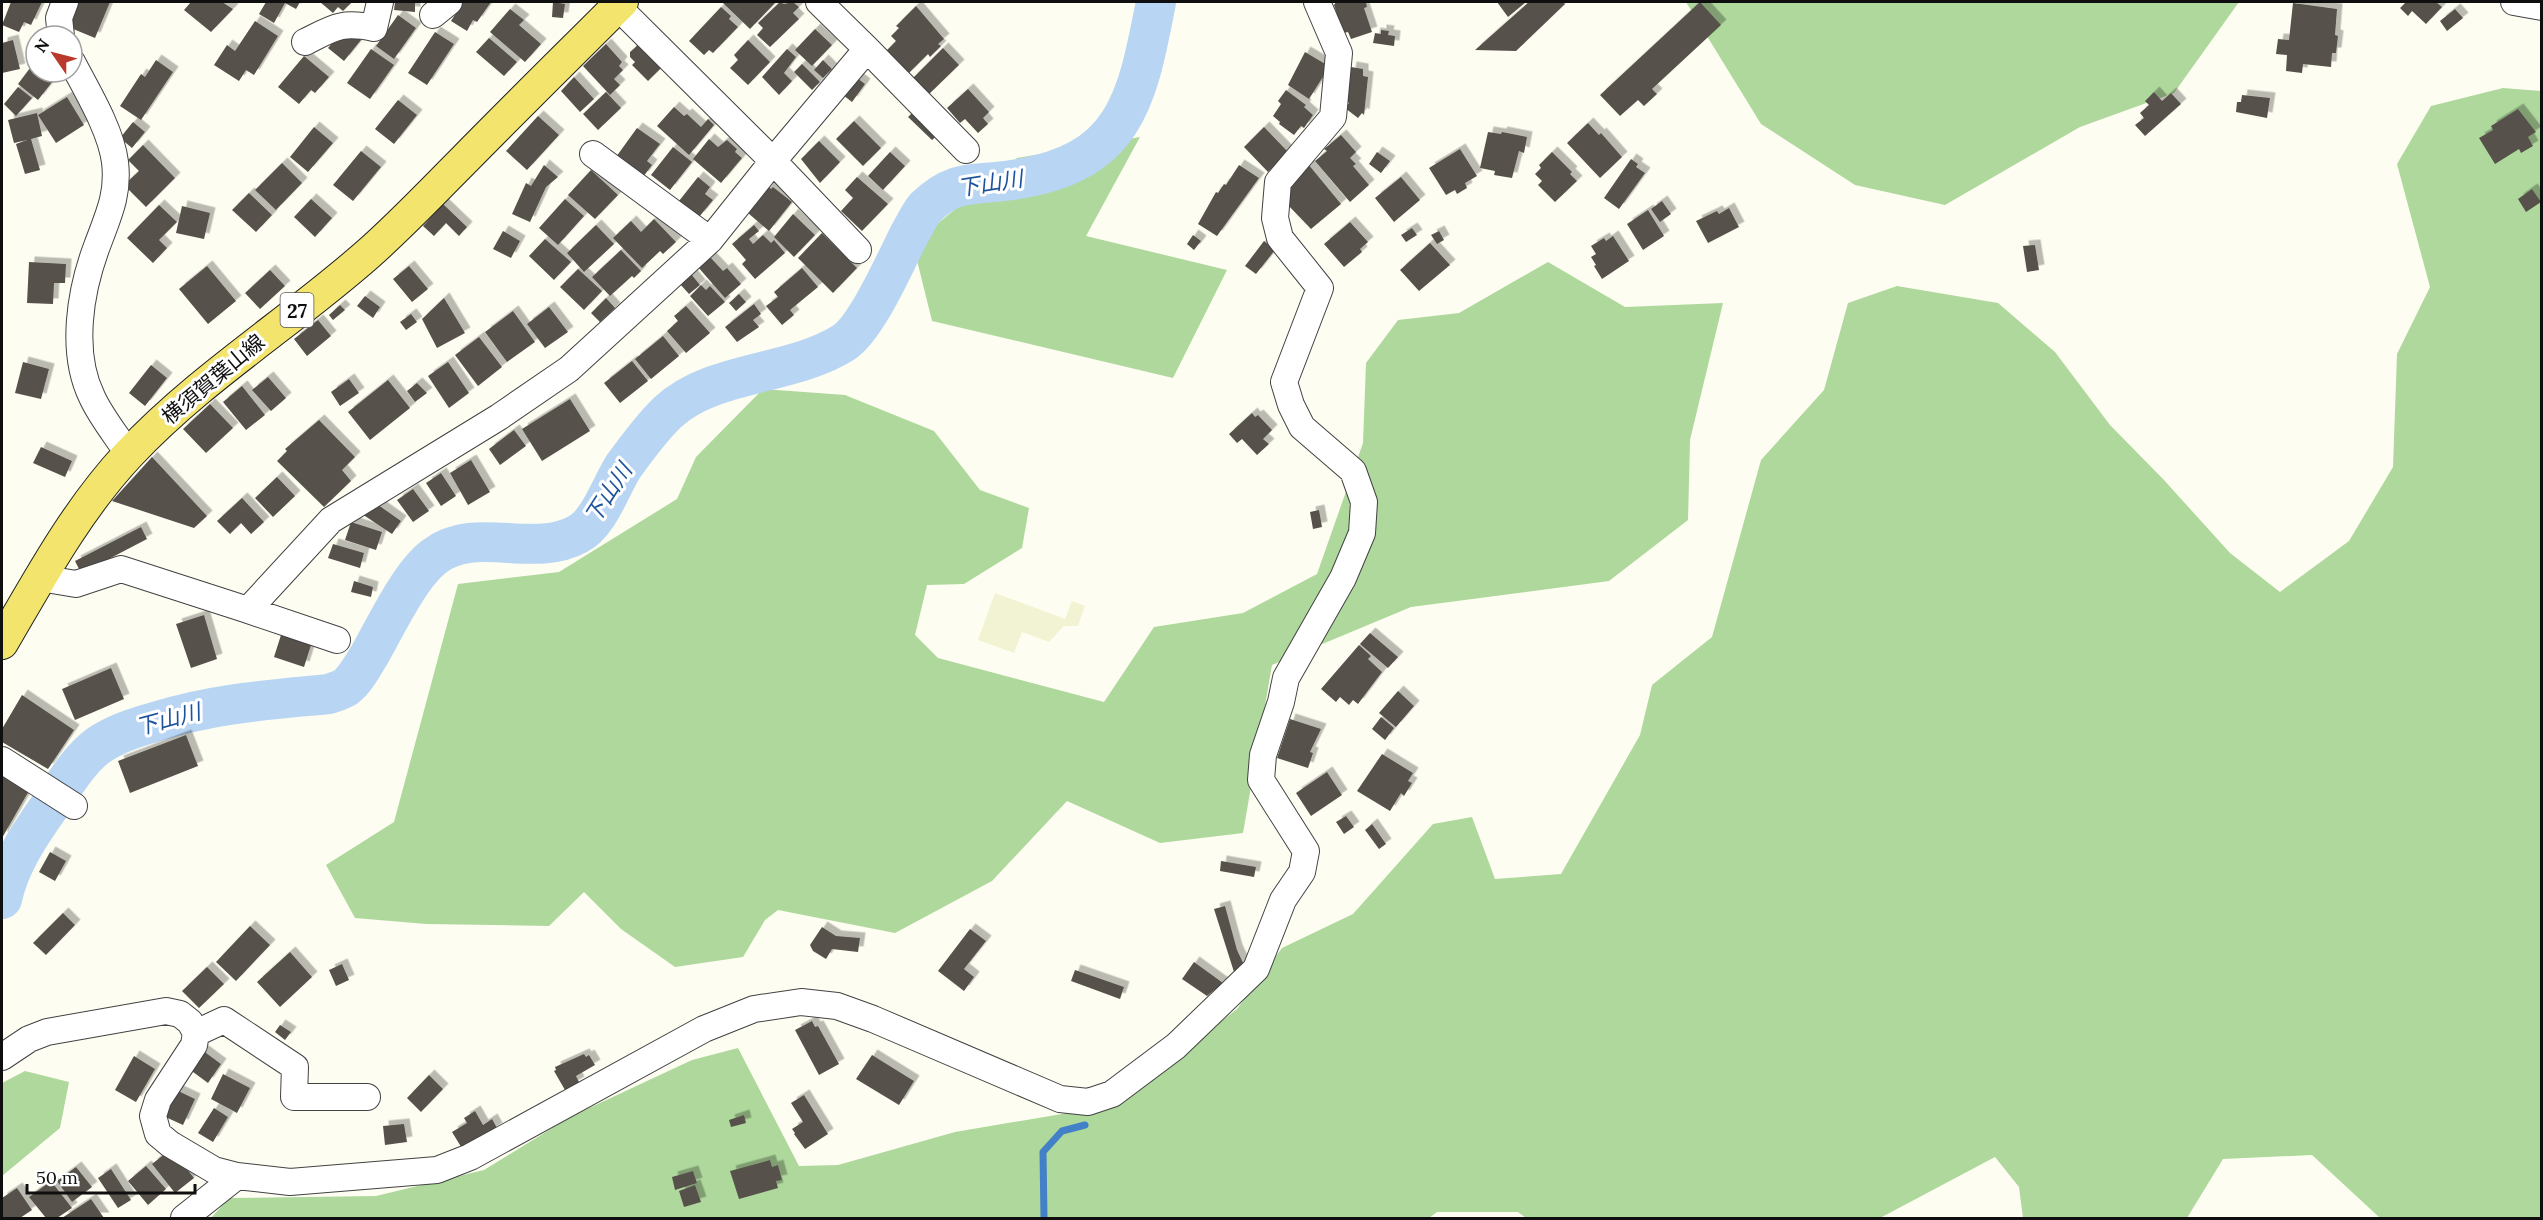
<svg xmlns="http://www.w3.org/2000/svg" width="2543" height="1220" font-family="Lora,'Noto Sans JP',serif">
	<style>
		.farmland { fill: #f2f3d2 }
		.forest { fill: #aed89c }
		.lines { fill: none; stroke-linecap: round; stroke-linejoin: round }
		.stream { stroke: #4280c7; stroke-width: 7 }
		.river { stroke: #b8d5f3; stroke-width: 40 }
		.building { fill: #57514b; filter: url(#shadow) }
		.minor-casing { stroke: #424242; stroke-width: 28 }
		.major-casing { stroke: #202020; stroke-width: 34 }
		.minor { stroke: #fff; stroke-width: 26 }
		.major { stroke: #f2e46d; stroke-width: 32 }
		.labels { text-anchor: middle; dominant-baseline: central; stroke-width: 6; stroke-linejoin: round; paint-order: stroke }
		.shield { fill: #fff; stroke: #575757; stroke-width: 1.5 }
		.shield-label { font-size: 20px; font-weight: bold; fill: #0f0f0f }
		.street-label { font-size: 21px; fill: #0f0f0f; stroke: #fff }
		.water-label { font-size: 22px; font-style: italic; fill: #1d539b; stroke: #fff }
	</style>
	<defs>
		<filter id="shadow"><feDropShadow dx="5.5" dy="-5.5" stdDeviation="0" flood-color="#0004"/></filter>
	</defs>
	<rect width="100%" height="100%" fill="#fefdf1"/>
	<path class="farmland" d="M995,593L1065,619L1072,601L1085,606L1078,626H1064L1049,642L1022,632L1014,653L978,640Z"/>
	<path class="forest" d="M1686,2H2239L2174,93L2080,127L1945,205L1855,185L1761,124Z
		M2503,88L2541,91V1218H2380L2312,1155L2223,1159L2187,1218H2023L2019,1187L1995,1157L1880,1218H1526L1518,1212H1437L1429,1218H211L229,1198L376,1196L484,1170L572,1116L692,1060L738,1048L799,1166L838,1165L955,1132L1115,1105L1237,1009L1282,948L1353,914L1433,824L1472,817L1495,879L1561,874L1640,735L1652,685L1712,637L1761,460L1824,390L1848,303L1897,286L1998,303L2055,352L2110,425L2163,479L2230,553L2280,592L2349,541L2393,467L2397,354L2430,287L2397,164L2431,106Z
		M1140,137L1086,236L1227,270L1173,378L932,321L913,244L1017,158Z
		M1548,262L1625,307L1723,303L1690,440L1688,520L1609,581L1411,607L1272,665L1243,833L1160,843L1067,801L992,881L895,933L778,910L765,920L743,957L675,967L621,929L584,892L549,926L426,924L355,918L326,865L394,822L458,584L559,572L677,499L696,457L763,389L845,395L934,431L980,490L1029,508L1022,548L964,584L927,585L915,635L938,658L1104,702L1154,627L1243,613L1317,574L1363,443L1366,363L1398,320L1459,313Z
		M25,1071L69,1082L60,1128L2,1176V1083Z"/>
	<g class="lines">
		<path class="stream" d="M1044,1218L1043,1152L1062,1131L1085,1125"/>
		<path class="river" d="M2,899C9,866 28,837 47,810C62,789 77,761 99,745C117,733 137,727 158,721C217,703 268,700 329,694C335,692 341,690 346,687C356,679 363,665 370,654C386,626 410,574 435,556C475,525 533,559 578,534C599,523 610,488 623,467C636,449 652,427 668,412C714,370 790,376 843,343C867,328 896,260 910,233C915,225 919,215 925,208C955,178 974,186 1012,180C1126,164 1137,100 1156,2"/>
	</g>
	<path class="building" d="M11,2H42L31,25L24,22L19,32L2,25Z
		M77,2H110L95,38L66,26Z
		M191,2H222L233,9L211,32L184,10Z
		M266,2H300L296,9L285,3L274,23L259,14Z
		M320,2H352L343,11L338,7L333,13Z
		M395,2H415V12L394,10Z
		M463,2H491L477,22L473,20L467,31L451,21Z
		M553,2L565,4L563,18L552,17Z
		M725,2H776L750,29L723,3Z
		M780,2L784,4L793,2L799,7L793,13L799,19L770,47L757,35L763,28L758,23Z
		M1336,2H1366L1367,7L1364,8L1372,32L1351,39L1348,32L1344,33L1340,24L1334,5Z
		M1497,2H1526L1508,17Z
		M1529,2H1563L1565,4L1516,51L1475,50Z
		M1700,2L1721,25L1652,89L1657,94L1644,106L1638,100L1620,116L1600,95Z
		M2406,2H2436L2442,7L2426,24L2412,11L2408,16L2400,8Z
		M2293,3L2337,9L2335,35L2338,36L2336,53H2332L2331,67L2303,64L2302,73L2286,71L2287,55L2276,54L2278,39L2289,40Z
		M916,6L944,39L938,44L941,46L930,57L928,54L908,74L886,51L896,41L891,36L899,28L896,26Z
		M721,7L731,16L729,19L738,27L713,53L709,50L704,55L689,41Z
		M510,9L524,20L519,25L541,44L525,62L490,32Z
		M2455,9L2463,18L2447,31L2440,21Z
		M398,15L416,28L394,59L376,46Z
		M255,21L278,36L254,75L246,70L239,81L214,65L227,45L235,51Z
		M346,27L361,40L344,61L328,48Z
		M815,29L832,45L812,66L795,50Z
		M1381,30L1389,31L1388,35L1395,36L1394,46L1373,43L1375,33L1381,34Z
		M435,32L454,44L427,85L408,73Z
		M489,38L517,62L504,76L476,52Z
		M13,40L20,69L2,73V43Z
		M748,40L770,62L748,85L730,68L738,60L734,55Z
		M606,44L622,62L619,66L623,70L614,79L620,85L610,95L583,66Z
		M639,44L662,67L648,81L632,65L635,62L630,57V52Z
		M943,48L959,65L928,95L912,79Z
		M371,49L394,65L370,99L347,83Z
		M787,49L796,57L784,73L792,81L779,95L762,77Z
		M1305,52L1327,65L1324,70L1326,72L1309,99L1288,85Z
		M304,56L329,77L315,93L311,90L299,104L278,87Z
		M36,60V72H60L38,100L18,84Z
		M156,60L173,72L141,120L120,106L141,74L145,77Z
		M823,60L832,69L823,78L814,70Z
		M802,64L820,82L812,90L794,72Z
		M1351,67L1363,69V76L1368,77L1364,115L1362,113L1358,118L1345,108L1349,103L1346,100Z
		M574,77L594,99L580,112L561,91Z
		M857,78L865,84L852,102L843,95Z
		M18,87L32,98L16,116L4,104Z
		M968,89L989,112L983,118L988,124L978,133L965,119L960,123L947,108Z
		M1286,90L1306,105L1304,107L1313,115L1304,128L1301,126L1294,135L1279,124L1280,122L1273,116L1281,104L1278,101Z
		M606,92L621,108L598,130L583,114Z
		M2154,92L2162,101L2171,93L2181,104L2145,136L2135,125L2144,118L2140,113L2149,105L2145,101Z
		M2242,95L2270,98L2267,118L2236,112L2237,102H2241Z
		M67,97L84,125L56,143L38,115Z
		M398,100L417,115L394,144L375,129Z
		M674,107L684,116L687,114L701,127L708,119L714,125L689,155L657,126Z
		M2518,109L2536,132L2528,137L2533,146L2521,153L2519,149L2495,164L2479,138L2493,130L2491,126Z
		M915,110L939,134L932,140L908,117Z
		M37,113L42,136L31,139L40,170L25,174L16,144L27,140L14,143L8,120Z
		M538,116L559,135L527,170L506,151Z
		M854,121L881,148L863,166L836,139Z
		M133,122L145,132L132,148L120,138Z
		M1588,123L1599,135L1601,133L1622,157L1600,178L1567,143Z
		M314,127L333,143L308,172L290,157Z
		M1264,127L1288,152L1268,172L1244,147Z
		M637,128L660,144L647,161L652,165L643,177L616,157Z
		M1488,132L1501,134L1502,132L1527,137L1524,153L1519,151L1512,178L1494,175L1495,171L1480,168Z
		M1341,135L1356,152L1350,158L1356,164L1353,166L1369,185L1350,202L1315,161L1327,151L1324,149Z
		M709,139L718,147L727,140L737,149L735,152L742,158L721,183L693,159Z
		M819,141L840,162L820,183L801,159Z
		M143,145L175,178L146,207L124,185L139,171L128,160Z
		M673,147L692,162L670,190L651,175Z
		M1460,149L1477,176L1465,183L1467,188L1457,194L1455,190L1446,195L1429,168Z
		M361,151L381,167L353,201L333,185Z
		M890,152L905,166L883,190L868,176Z
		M1377,152L1390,161L1381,173L1369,164Z
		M1552,152L1572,172L1570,174L1577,181L1555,202L1538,185L1542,181L1535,174L1541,168L1539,165Z
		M1631,159L1638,164L1636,167L1645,173L1619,209L1604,198Z
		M282,163L302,183L276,210L255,190Z
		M1308,164L1341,204L1311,229L1287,204L1292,181Z
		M544,165L558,177L546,187L530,222L512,214L526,183L531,186Z
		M1239,165L1259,178L1217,236L1198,224L1216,192L1218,193L1224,184L1226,185Z
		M591,170L618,195L595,219L568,195Z
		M698,177L710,187L705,194L713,200L699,217L679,201Z
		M857,177L888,204L862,231L841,211L853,198L845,190Z
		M1401,177L1420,200L1394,222L1375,198Z
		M769,187L771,189L773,187L792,202L769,231L748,213Z
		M2532,189L2541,202L2526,212L2518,199Z
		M249,193L272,215L256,232L232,210Z
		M311,199L332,218L315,237L294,217Z
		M565,199L584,216L558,245L539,228Z
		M1662,201L1671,214L1660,222L1651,209Z
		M443,204L467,227L459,236L446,223L434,236L423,226Z
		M159,205L177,222L159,240L167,248L153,263L127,238Z
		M182,206L210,213L204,239L176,233Z
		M1729,208L1739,227L1708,243L1696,221L1717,211L1719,214Z
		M1648,210L1664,236L1643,250L1627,224Z
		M793,214L815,235L794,257L774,237Z
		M654,219L676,242L663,254L660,251L642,268L613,238L631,221L641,232Z
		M1350,222L1368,242L1360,249L1362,252L1344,267L1324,244Z
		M596,225L614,244L584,272L567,253Z
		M754,225L759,231L749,239L753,244L763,235L771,243L774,240L785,253L755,279L742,264L746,260L732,244Z
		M1412,228L1417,235L1406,242L1401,235Z
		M503,231L520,241L511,258L493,249Z
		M1439,231L1444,240L1437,244L1431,235Z
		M822,233L857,268L833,293L798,258Z
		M1193,235L1201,241L1194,250L1187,244Z
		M1613,236L1629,261L1602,279L1594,266L1596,265L1591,257L1596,254L1591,246L1604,238L1606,241Z
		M545,239L571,262L554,280L529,256Z
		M1264,241L1275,250L1256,274L1245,266Z
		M1430,243L1450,265L1419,291L1400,270Z
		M2035,245L2039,270L2027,272L2023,246Z
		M621,250L641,271L634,278L632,276L610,296L592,277Z
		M710,257L723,271L727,268L741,284L725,298L698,267Z
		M29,262L66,264L65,283H54L53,304L27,303Z
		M207,266L236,301L208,324L179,289Z
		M409,266L428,289L412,302L393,279Z
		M802,268L818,287L790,310L794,315L782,325L766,306L778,297L774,292Z
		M578,269L602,291L584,310L560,287Z
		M270,270L285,286L260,309L245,293Z
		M691,274L700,285L689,294L680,284Z
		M701,285L706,290L710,286L725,302L708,316L690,296Z
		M739,294L746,302L736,311L729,303Z
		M365,296L380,307L373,318L357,306Z
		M444,298L465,333L437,348L422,319Z
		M606,298L615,308L600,322L591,313Z
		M754,304L761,314L753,320L759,327L737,342L725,327Z
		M340,305L345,310L333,320L329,315Z
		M686,306L710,333L686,353L667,331L678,321L674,316Z
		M549,307L568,332L545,348L527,324Z
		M513,311L535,342L507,362L485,332Z
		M411,314L417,322L406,330L400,322Z
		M318,320L331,336L307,356L294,339Z
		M663,336L679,356L651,379L635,359Z
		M479,337L502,367L478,386L455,355Z
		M632,361L648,381L620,403L604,383Z
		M23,362L49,369L41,399L15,393Z
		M448,362L469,393L449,408L428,376Z
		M151,365L167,378L145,406L129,393Z
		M268,377L286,398L271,411L252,390Z
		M349,379L359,393L340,406L331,392Z
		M388,380L410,408L370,440L348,412Z
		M417,383L427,393L415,402L407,391Z
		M242,386L265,415L246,430L223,402Z
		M570,399L590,431L542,461L522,429Z
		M210,404L233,428L206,453L183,429Z
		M1252,413L1255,417L1258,415L1272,430L1263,439L1269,444L1257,455L1242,439L1237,443L1229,434Z
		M319,420L355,457L342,470L351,481L324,507L277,461L287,451L285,449Z
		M514,430L526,446L500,465L489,449Z
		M41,447L72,461L65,477L33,463Z
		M152,457L207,516L194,528L112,501Z
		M471,460L490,492L468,505L450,473Z
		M441,473L456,496L441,506L426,483Z
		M277,477L295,496L273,517L255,498Z
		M413,489L429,511L413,522L397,500Z
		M242,498L264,522L251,534L241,523L230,534L217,521Z
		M374,502L401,521L392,534L362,514Z
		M1319,510L1322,527L1313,529L1310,512Z
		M351,522L382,532L376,550L345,540Z
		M141,527L147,539L103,562L79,569L75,561Z
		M333,544L364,553L360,568L328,558Z
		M354,581L373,587L371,597L351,592Z
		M204,615L217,659L191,668L176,624Z
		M1370,633L1398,657L1388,668L1360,644Z
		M281,635L311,645L304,667L274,657Z
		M1359,645L1371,656L1368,659L1382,672L1358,704L1353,700L1349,705L1340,697L1336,702L1321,689Z
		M111,668L124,699L75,720L62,689Z
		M1398,691L1414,706L1396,727L1379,713Z
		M22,695L74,730L48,769L2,742V729Z
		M1381,717L1394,728L1385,740L1372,729Z
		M1290,719L1321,729L1310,752L1313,753L1308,768L1277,758Z
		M186,735L198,766L130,793L118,761Z
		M1382,754L1413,773L1408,781L1412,783L1404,796L1401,793L1390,811L1357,791Z
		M2,772L30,789L2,838Z
		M1327,772L1342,795L1311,816L1296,793Z
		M1346,816L1354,827L1344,834L1336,822Z
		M1372,824L1386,844L1379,849L1365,830Z
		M50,852L66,861L55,881L39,872Z
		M1221,861L1256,867L1254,877L1220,871Z
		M1225,906L1237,950L1245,967L1234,972L1214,909Z
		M63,913L75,925L46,955L33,943Z
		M250,926L270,945L236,981L216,962Z
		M822,927L836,936L860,938L858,952L832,949L826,959L813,951L810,945Z
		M970,929L986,941L964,969L974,977L964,991L938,971Z
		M290,952L312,977L280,1007L257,982Z
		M1194,962L1223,983L1207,996L1182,979Z
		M342,964L349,980L336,986L329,970Z
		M207,967L224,984L199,1008L182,991Z
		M1075,970L1124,987L1120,999L1071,981Z
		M812,1021L815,1027L818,1026L839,1064L819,1075L795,1030Z
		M280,1025L291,1032L285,1040L275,1032Z
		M202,1050L221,1064L208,1083L189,1069Z
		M584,1054L586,1057L589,1055L595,1065L576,1076L579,1082L565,1090L554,1071L556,1070L555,1067Z
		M872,1055L914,1081L899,1105L856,1079Z
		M134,1056L155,1069L136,1102L115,1090Z
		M223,1074L250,1088L237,1113L211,1099Z
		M429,1075L443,1089L421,1112L407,1098Z
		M174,1089L195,1099L183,1125L161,1115Z
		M804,1095L828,1134L805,1149L794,1134L795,1133L792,1129L803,1122L791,1103Z
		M214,1108L228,1117L213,1142L198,1133Z
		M475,1111L483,1125L492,1119L497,1128L463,1150L452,1132L467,1123L464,1118Z
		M744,1115L746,1123L731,1127L729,1120Z
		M404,1124L407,1142L385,1145L383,1126Z
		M171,1149L194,1178L175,1193L152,1164Z
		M770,1160L772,1167L778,1165L782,1180L776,1181L778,1188L739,1199L730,1171Z
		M146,1166L166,1189L148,1205L128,1181Z
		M76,1167L92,1187L72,1202L57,1181Z
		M111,1169L131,1200L118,1208L98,1178Z
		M693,1171L697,1183L675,1190L672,1177Z
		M51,1181L72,1208L57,1218H46L29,1197Z
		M695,1185L701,1202L684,1207L679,1191Z
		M17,1188L32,1210L20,1218H2V1198Z
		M91,1199L104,1218H62Z"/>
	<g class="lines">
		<g class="minor-casing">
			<path id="minor" d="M819,2L867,49L773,161L858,250
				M2514,2L2542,7
				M433,15L449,2
				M61,36L59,18L65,2
				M305,42C333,28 341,21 374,28L380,2
				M867,49L966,150
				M72,62C87,91 111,130 115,162C119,195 108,216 97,246C80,291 70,352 92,397C101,417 117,436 129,455
				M593,154L710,240
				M40,578L76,584L121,569L248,610L331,520L499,417L569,369L710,240L773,161L613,2
				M248,610L337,640
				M2,760L74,806
				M196,1033L224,1020L295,1067L294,1097H367
				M2,1057L29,1039L47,1032L166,1011L180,1014L190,1022L196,1033L194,1045L158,1100L153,1116L158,1134L170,1144L214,1170L237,1176L290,1182L437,1170L470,1157L704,1029L754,1009L801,1002L837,1006L873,1019L1060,1099L1088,1102L1112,1094L1176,1046L1256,969L1283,900L1302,872L1306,851L1261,780L1263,755L1281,702L1286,678L1343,578L1362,533L1364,502L1353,471L1302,427L1291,405L1284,382L1320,288L1280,238L1275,218L1278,182L1333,117L1339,53L1317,2
				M184,1218L237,1176"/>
		</g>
		<g class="major-casing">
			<path id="major" d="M2,643C40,578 76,511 128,455C200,378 290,323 368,254C402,224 433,191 465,159C517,106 570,54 622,2"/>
		</g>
		<use href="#minor" class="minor"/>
		<use href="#major" class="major"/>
	</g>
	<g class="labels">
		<rect class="shield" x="280.5" y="293" width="33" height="34" rx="4.5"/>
		<g class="shield-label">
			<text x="297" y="310">27</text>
		</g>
		<g class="street-label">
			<text transform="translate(213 379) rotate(-40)">横須賀葉山線</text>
		</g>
		<g class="water-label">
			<text transform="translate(990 183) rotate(-9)">下山川</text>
			<text transform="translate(608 493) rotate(-57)">下山川</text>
			<text transform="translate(168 719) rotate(-15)">下山川</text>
		</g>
	</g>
	<rect width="2543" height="1220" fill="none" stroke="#0f0f0f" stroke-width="6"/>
	<g transform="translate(54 54) rotate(305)"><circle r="28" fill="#ffffff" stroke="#9f9f9f" stroke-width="1.5"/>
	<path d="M0-4.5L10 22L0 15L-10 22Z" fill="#b9392c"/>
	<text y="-9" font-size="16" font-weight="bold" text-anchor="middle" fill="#0f0f0f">N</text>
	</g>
	<path d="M27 1184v9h168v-9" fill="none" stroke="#0f0f0f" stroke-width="3"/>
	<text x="36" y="1184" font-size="18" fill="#0f0f0f" stroke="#ffffff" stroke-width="4.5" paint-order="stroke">50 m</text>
</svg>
